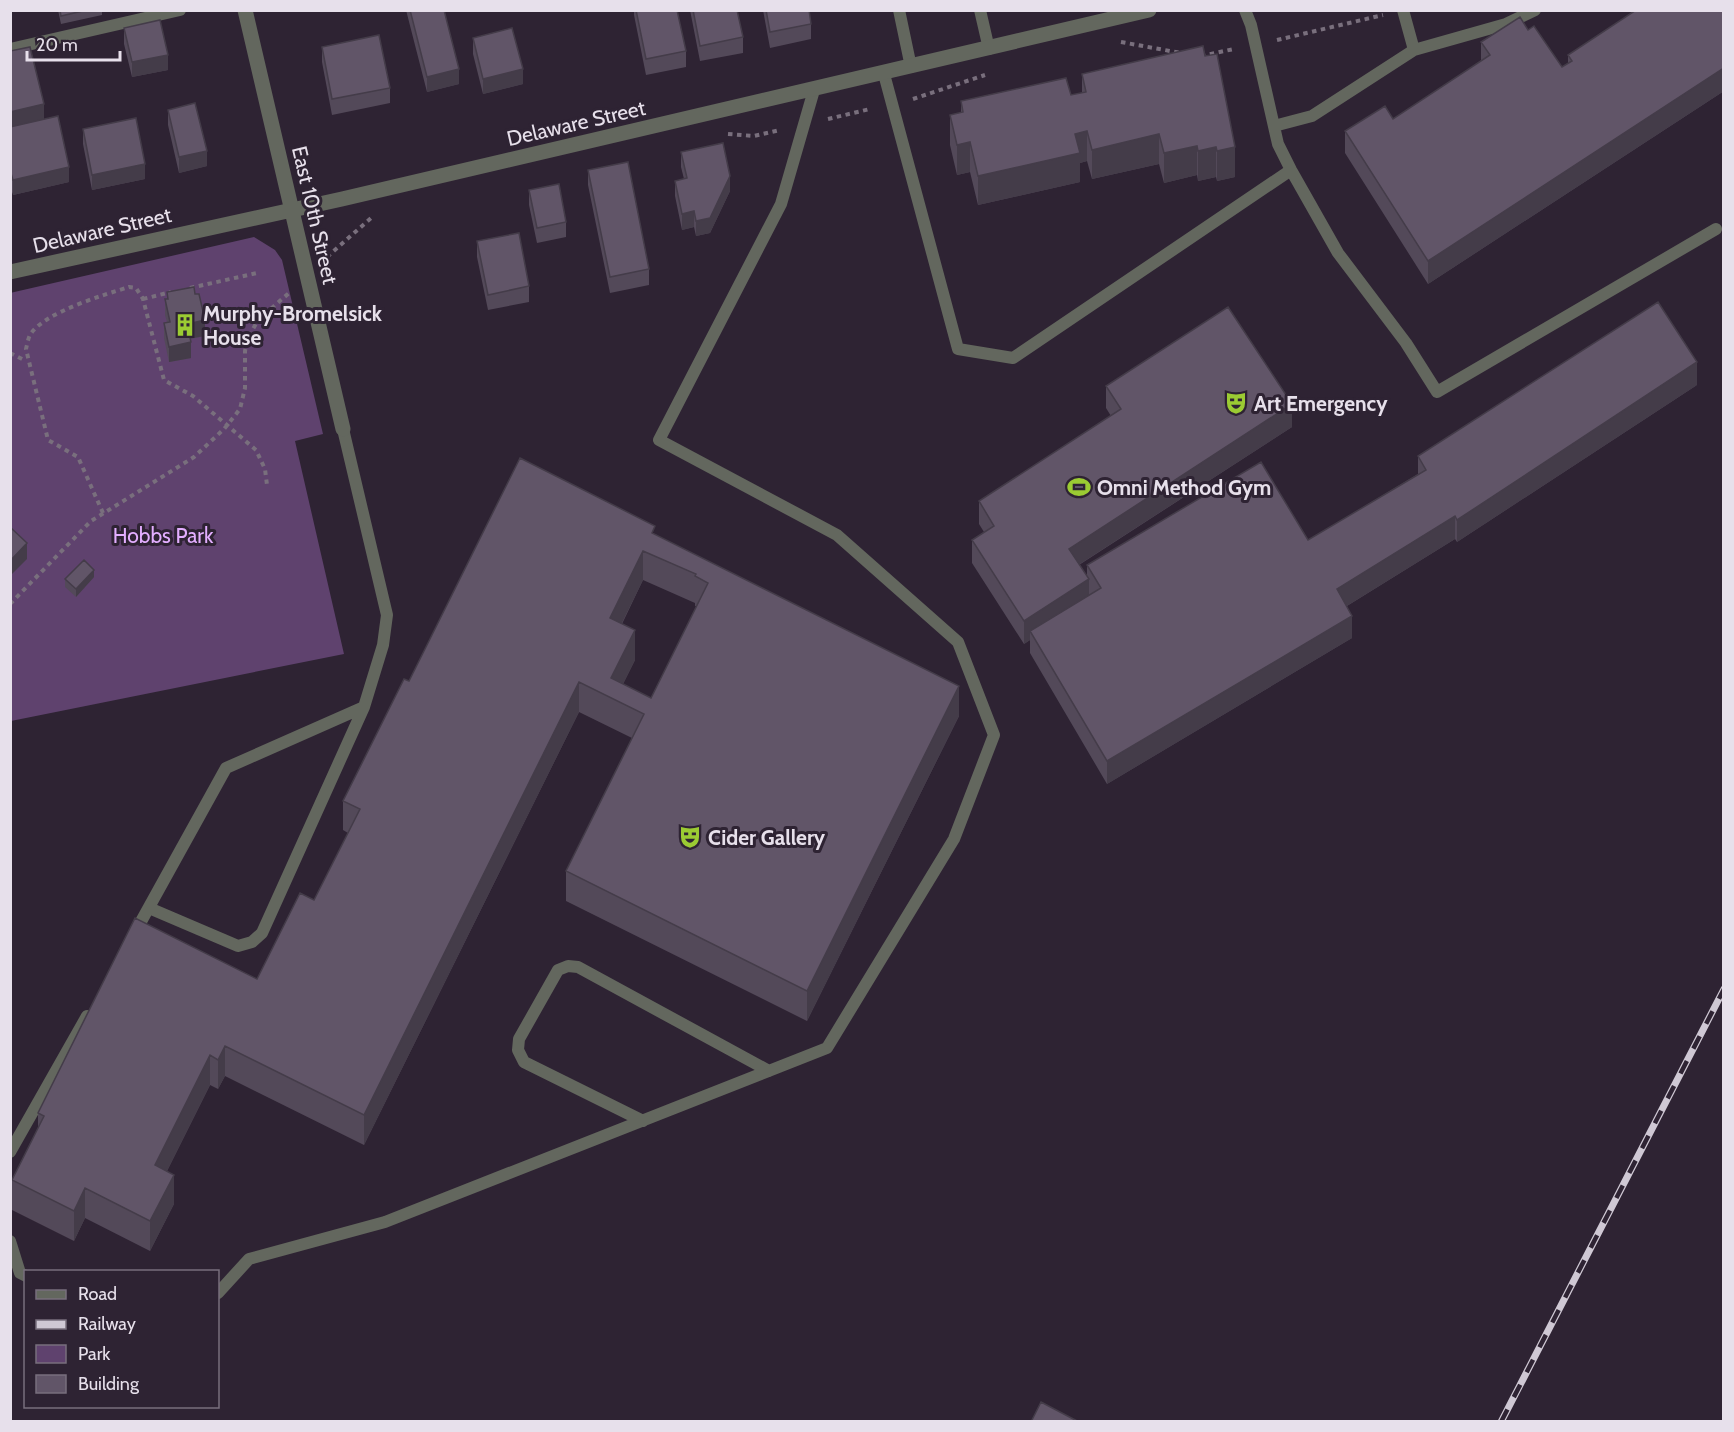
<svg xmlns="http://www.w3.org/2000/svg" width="1734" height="1432" font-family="Cabin,sans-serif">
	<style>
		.green { fill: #5f426e }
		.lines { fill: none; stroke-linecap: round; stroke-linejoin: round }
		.path { stroke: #796f7d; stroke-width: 4; stroke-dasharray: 4.5 4.5; stroke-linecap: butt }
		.lane { stroke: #63675e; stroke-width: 12 }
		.street { stroke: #63675e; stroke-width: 15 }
		.rail-casing { stroke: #cfc8d4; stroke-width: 7 }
		.rail { stroke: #2e2333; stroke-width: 4.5; stroke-dasharray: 14; stroke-linecap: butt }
		.wall { fill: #534959; fill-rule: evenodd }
		.shaded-wall { fill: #443c49 }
		.building { fill: #615568; stroke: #443c49; stroke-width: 1.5; fill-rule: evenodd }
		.labels { text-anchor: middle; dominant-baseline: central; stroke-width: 6; stroke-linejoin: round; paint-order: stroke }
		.street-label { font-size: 21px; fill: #e7e0eb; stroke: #2e2333 }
		.poi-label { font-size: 21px; font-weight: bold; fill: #e7e0eb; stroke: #2e2333; text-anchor: start }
		.park-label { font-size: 21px; fill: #e3aeff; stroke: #2e2333 }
	</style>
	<rect width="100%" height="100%" fill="#2e2333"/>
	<path class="green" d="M254,237L275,250L282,260L323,434L295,441L344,654L11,721L10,293Z"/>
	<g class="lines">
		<path class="path" d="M1277,40L1383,15
			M1121,42L1181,53
			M1201,56L1234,49
			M913,99L985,75
			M828,119L870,109
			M728,134L754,136L780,130
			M327,257L371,218
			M190,288L257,273
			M143,299L171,292
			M10,353L26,361
			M103,513L78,457L48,440L26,349C27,345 28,339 30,335C44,312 104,295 129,287L136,288L143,299L164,380L193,396L256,450L265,469L267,485
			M10,604L91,521L194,457L224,429L240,409L245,388V351L248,338L258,320L289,293"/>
		<path class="lane" d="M899,10L911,67
			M980,10L989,49
			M1245,10L1251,25L1278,144L1291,170L1338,253L1406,343L1437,392L1716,229
			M1403,10L1414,50
			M10,49L180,10
			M884,74L958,349L1013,358L1291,170
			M1274,126L1312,116L1414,50L1506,24L1535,10
			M149,908L238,946L252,942L262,933L364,707
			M133,936L226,768L364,707L383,645L387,615L343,429
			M643,1121L524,1062L518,1050L519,1039L558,970L568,966L578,967L769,1071
			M10,1152L87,1016
			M10,1241L20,1273L26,1276
			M218,1293L249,1259L385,1222L827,1048L954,839L994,735L958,642L837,535L659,440L781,204L814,90"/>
		<path class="street" d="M245,10L343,429
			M10,272L342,199L1149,10"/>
		<g class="rail-casing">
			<path id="rail" d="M1501,1422L1724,989"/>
		</g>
		<use href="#rail" class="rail"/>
	</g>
	<path class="wall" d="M58,10H102V15L61,24Z
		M406,10H444L459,84L427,92Z
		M634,10H677L686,51V67L646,75L634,15Z
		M690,10H737L743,37V53L700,61Z
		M763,10H809L811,24V39L770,48Z
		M1724,10V91L1428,284L1345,153V131L1393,119L1481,61V42L1528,30L1562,67L1568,63V55Z
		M124,28L168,70L132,77L124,44Z
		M473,38L523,84L483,94L473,54Z
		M1203,46L1235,177L1217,181L1216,177L1198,181L1197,175L1164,183L1159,164L1092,179L1087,161L1080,163V182L978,205L970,172L957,175L950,145V115L961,113V101L1071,95L1082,93V74Z
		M322,47L390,88V103L332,115L322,62Z
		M10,51L44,120L69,182L13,195L10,186Z
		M168,110L207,166L179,173L168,125Z
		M83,129L145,179L92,190L83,144Z
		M681,152L730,191L710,233L696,236L694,227L682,230L675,196V181L684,179L681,167Z
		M588,170L649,269V285L610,293L588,185Z
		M529,190L566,222V237L537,243L529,205Z
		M477,241L529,286V302L488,310L477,257Z
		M167,292L205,336L190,339L191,358L169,362L164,338V323L167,322L165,315V299H167Z
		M1697,385L1457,542L1455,539L1347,606L1352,638L1107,784L1030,653V640L1024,644L972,563V540L984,532L979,524V501L1111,416L1106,408V386L1292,427L1079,565L1087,577V565L1308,540L1418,474V456Z
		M655,534L959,716L807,1021L566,901V871L632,738L579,712L364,1145L225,1076L218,1089L210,1085L167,1171L174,1204L150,1251L85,1218L74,1241L12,1210V1180L38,1128V1113L257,979L314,900L348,833L343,830V801L409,681ZM643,580L695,603V606H697L651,698L623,684L635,660L622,624Z
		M94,577L76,597L65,587V579Z"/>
	<path class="shaded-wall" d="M168,55V70L132,77V62Z
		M1724,68V91L1428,284V261Z
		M459,69V84L427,92V77Z
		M523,69V84L483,94V79Z
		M44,104V120L10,127V112Z
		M1087,131V161L1080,163V182L978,205V176L1075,134Z
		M1159,134V164L1092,179V150Z
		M970,142V172L957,175V145Z
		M1197,146V175L1164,183V153Z
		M1216,147V177L1198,181V151Z
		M1235,147V177L1217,181V151Z
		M207,151V166L179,173V157Z
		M145,164V179L92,190V175Z
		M69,167V182L13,195V180Z
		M730,176V191L710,233L696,236V221Z
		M694,211V227L682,230V214Z
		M205,320V336L187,339V324Z
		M191,342V358L169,362V347Z
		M1697,362V385L1457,542V520Z
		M1292,404V427L1069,571V549Z
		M1455,516V539L1337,612V589Z
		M27,543V559L10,576V561Z
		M643,551V580L610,647V618Z
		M94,570V577L76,597V589Z
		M1089,579V602L1030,631V640L1024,644V621Z
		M1352,616V638L1107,784V761Z
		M635,630V660L615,700L611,678Z
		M579,682V712L364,1145V1115Z
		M959,686V716L807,1021V991Z
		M225,1046V1076L218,1089V1060Z
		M210,1055V1085L155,1195V1165Z
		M174,1175V1204L150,1251V1221Z
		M85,1188V1218L74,1241V1211Z"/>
	<path class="building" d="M60,10H87L61,16Z
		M410,10H444L459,69L427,77Z
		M636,10H677L686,51L646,59Z
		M693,10H737L743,37L700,46Z
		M766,10H809L811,24L770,32Z
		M1636,10H1724V68L1428,261L1345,131L1385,106L1393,119L1490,55L1481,42L1520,17L1528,30L1534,26L1562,67L1572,61L1568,55Z
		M160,20L168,55L132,62L124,28Z
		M512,28L523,69L483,79L473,38Z
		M379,35L390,88L332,99L322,47Z
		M1203,46L1205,56L1217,54L1235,147L1217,151L1216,147L1198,151L1197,146L1164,153L1159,134L1092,150L1087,131L1075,134L1080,153L978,176L970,142L957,145L950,115L963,112L961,101L1066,78L1071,95L1086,92L1082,74Z
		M30,47L44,104L10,112V51Z
		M195,103L207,151L179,157L168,110Z
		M58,116L69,167L13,180L10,170V127Z
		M136,118L145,164L92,175L83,129Z
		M723,143L730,176L710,218L696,221L694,211L682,214L675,181L687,178L681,152Z
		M628,162L649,269L610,277L588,170Z
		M559,184L566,222L537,228L529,190Z
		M519,233L529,286L488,295L477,241Z
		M194,287L195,294H199L205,320L187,324L191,342L169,347L164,323L170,322L165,299H168L167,292Z
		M1658,302L1697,362L1457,520L1455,516L1337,589L1352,616L1107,761L1030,631L1101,588L1087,565L1261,462L1308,540L1426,470L1418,456Z
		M1228,307L1292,404L1069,549L1089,579L1024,621L972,540L994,526L979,501L1121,409L1106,386Z
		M520,458L655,526L652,533L959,686L807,991L566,871L644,714L579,682L364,1115L225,1046L218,1060L210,1055L155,1165L174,1175L150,1221L85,1188L74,1211L12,1180L44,1116L38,1113L135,918L257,979L300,893L314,900L360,809L343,801L404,679L409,681ZM643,551L696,574L695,576L708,583L651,698L611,678L635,630L610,618Z
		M10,527L27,543L10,561Z
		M84,560L94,570L76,589L65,579Z
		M1041,1402L1079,1422H1031Z"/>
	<defs>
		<g id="building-bare" transform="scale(1.8)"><path d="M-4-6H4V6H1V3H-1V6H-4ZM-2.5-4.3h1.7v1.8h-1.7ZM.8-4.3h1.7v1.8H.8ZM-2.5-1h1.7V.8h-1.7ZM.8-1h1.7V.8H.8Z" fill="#9bcb33" stroke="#2e2333" stroke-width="2.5" paint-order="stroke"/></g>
		<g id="theatre-bare" transform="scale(1.8)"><path d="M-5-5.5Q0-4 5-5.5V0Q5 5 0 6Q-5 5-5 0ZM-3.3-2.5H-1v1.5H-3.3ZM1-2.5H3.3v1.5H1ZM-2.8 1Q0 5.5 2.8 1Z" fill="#9bcb33" stroke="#2e2333" stroke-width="2.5" paint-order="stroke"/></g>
		<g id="stadium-bare" transform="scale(1.8)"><path d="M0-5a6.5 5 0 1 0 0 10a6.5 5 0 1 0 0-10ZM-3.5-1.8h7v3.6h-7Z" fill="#9bcb33" stroke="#2e2333" stroke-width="2.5" paint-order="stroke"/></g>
	</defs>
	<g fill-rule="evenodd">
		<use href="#building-bare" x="185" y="325"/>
		<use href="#theatre-bare" x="1236" y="403"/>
		<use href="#stadium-bare" x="1079" y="487"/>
		<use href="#theatre-bare" x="690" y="837"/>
	</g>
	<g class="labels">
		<g class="street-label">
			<text transform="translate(576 123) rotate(-13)">Delaware Street</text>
			<text transform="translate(315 215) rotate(77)">East 10th Street</text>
			<text transform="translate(102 230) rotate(-13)">Delaware Street</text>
		</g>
		<g class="poi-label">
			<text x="203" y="313">Murphy-Bromelsick<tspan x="203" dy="24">House</tspan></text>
			<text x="1254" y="403">Art Emergency</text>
			<text x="1097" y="487">Omni Method Gym</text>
			<text x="708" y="837">Cider Gallery</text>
		</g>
		<g class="park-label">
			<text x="163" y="535">Hobbs Park</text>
		</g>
	</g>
	<rect width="1734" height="1432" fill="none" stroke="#e7e0eb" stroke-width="24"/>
	<rect x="24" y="1270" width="195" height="138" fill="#2e2333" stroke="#786f7d" stroke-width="1.5"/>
	<rect x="36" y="1290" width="30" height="9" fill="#63675e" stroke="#786f7d" stroke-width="1.5"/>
	<text x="78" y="1300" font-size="18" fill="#e7e0eb">Road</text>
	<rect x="36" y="1320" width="30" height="9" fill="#cfc8d4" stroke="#786f7d" stroke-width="1.5"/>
	<text x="78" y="1330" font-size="18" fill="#e7e0eb">Railway</text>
	<rect x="36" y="1345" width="30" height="18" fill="#5f426e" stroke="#786f7d" stroke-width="1.5"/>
	<text x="78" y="1360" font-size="18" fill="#e7e0eb">Park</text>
	<rect x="36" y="1375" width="30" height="18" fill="#615568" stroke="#786f7d" stroke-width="1.5"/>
	<text x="78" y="1390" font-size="18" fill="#e7e0eb">Building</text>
	<path d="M27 51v9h93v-9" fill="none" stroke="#e7e0eb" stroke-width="3"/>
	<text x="36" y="51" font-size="18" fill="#e7e0eb" stroke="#2e2333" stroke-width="4.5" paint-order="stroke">20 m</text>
</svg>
